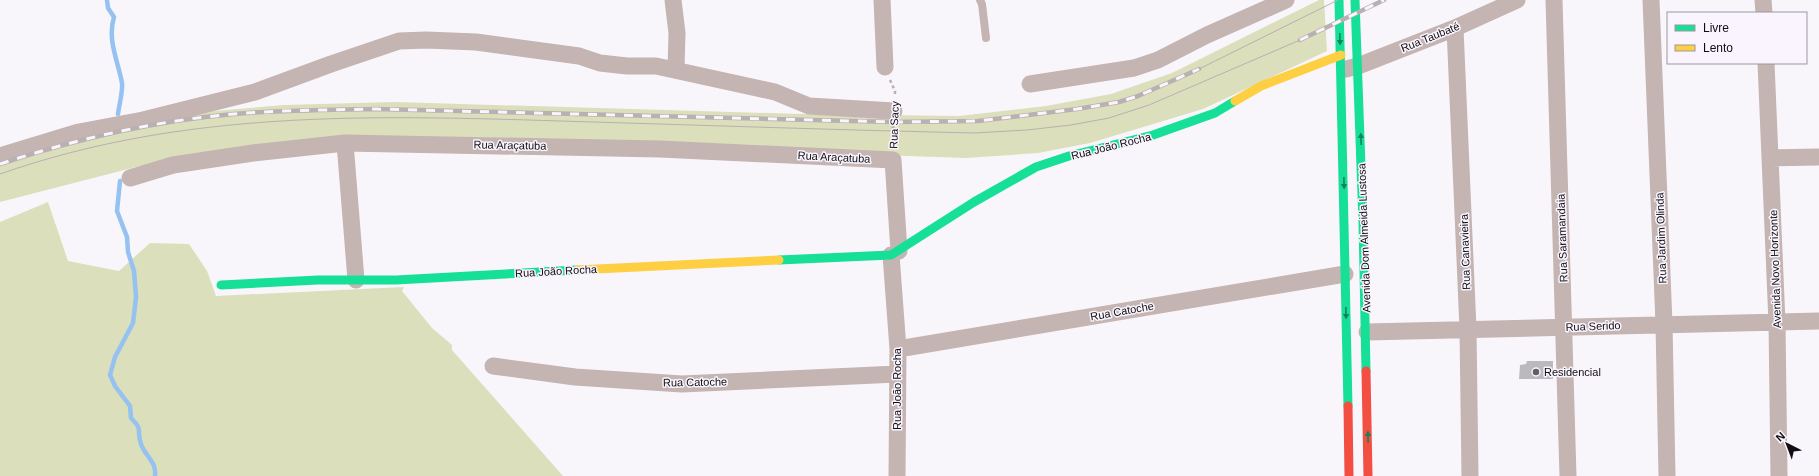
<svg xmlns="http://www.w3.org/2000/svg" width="1819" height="476" font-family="Arial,sans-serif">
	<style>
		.green { fill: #dbdfbb }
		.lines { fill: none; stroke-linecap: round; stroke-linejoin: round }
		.stream { stroke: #95c2f0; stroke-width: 4.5 }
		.building { fill: #bcb9bd }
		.path { stroke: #b9afb0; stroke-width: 2.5; stroke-dasharray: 3 3; stroke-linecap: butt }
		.lane { stroke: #c4b4b2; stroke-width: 8 }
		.street { stroke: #c4b4b2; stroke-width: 17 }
		.fast { stroke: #16e098; stroke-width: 9 }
		.slow { stroke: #ffcf43; stroke-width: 9 }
		.jam { stroke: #f24e42; stroke-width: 9 }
		.tram { stroke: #b9b0b1; stroke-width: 1 }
		.rail-casing { stroke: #b9b0b1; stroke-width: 4.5 }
		.rail { stroke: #f9f4fd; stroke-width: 3; stroke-dasharray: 9; stroke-linecap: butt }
		.oneway { fill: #13825c }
		.poi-dot { fill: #625f64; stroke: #f9f4fd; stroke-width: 1.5 }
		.labels { text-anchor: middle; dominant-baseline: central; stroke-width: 3; stroke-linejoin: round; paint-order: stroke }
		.street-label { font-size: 11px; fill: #100e12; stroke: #f9f4fd }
		.poi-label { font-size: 11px; fill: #100e12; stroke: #f9f4fd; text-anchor: start }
	</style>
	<rect width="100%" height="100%" fill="#f9f6fb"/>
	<path class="green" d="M1319,0H1324L1327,51L1203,109L1090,143L1038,153L966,158L878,155L251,147L136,167L0,202V158L191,113L284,105L395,102L802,114L959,116L1046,106L1111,94L1172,73Z
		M48,202L68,261L119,271L150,243L189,244L207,271L216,296L404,287L402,291L432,328L452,345V350L563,476H0V222Z"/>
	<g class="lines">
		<path class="stream" d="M107,0L108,8L114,17C107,40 118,61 122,83C123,92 119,105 118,114
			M120,181L117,211L127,237L128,252L134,271L136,297L133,323L115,357L110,375L115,386L130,406L131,418C144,431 136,430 141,444C145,456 157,462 155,476"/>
	</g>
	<path class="building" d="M1527,361H1553V379H1519L1520,365L1526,364Z"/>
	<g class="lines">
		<path class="path" d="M890,80L895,91V96
			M892,146L893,125"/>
		<path class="lane" d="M980,0L982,4L986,38"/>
		<path class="street" d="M673,0L677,33L676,69
			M882,0L885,67
			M1554,0L1568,476
			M1651,0L1664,324L1667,476
			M1763,0L1764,13
			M1455,28L1468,329L1470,476
			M1766,63L1777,323L1779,476
			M1346,69L1358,66L1455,28L1517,0
			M1030,84L1134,68L1158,60L1207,35L1286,0
			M345,143L356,280
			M0,156L79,132L143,120L255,92L331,64L399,41L426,40L476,42L579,56L600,63L627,66H656L775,92L809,106L894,111
			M1771,158L1819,157
			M130,178L173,165L253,153L345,143L660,149L893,160L899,251
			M891,255L898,349L897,476
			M1367,332L1819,321
			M898,349L1345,274
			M493,366L575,377L682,384L897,374"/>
		<path class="fast" d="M1339,0L1348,406
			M1355,0L1363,222L1366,371
			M779,260L891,255L974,202L1036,167L1069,156L1153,135L1215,113L1235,101
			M221,285L318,280H396L577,270"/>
		<path class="slow" d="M1235,101L1261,86L1341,55
			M577,270L779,260"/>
		<path class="jam" d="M1366,371L1368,476
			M1348,406L1349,476"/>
		<path class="tram" d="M1199,69L1338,0
			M0,174C182,110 370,115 560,121C698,125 836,130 974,133L1027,130L1071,125L1109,118L1149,105L1300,40"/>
		<g class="rail-casing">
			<path id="rail" d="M1300,40L1384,0
				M0,164C76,139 154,121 234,114C281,110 329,110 376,109L893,122L978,121L1077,109L1119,102L1138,96L1199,69"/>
		</g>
		<use href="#rail" class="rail"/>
	</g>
	<defs><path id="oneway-solid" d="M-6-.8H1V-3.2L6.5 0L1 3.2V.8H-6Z"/></defs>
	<g class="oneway">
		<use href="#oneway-solid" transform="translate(1340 39) rotate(88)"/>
		<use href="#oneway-solid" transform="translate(1361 139) rotate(-92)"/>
		<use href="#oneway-solid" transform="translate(1344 183) rotate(89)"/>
		<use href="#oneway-solid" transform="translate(1346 313) rotate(89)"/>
		<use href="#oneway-solid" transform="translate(1368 437) rotate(-91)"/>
	</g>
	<circle class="poi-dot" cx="1536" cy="372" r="4"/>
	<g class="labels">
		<g class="street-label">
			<text transform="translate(1430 37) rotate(-22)">Rua Taubaté</text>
			<text transform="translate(894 125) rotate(-88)">Rua Sacy</text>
			<text transform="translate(510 145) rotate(1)">Rua Araçatuba</text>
			<text transform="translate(1111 146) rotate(-14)">Rua João Rocha</text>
			<text transform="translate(834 157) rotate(3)">Rua Araçatuba</text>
			<text transform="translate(1364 238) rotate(-92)">Avenida Dom Almeida Lustosa</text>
			<text transform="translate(1562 238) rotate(-92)">Rua Saramandaia</text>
			<text transform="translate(1661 238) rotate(-92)">Rua Jardim Olinda</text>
			<text transform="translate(1465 252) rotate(-92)">Rua Canavieira</text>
			<text transform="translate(1775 269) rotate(-92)">Avenida Novo Horizonte</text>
			<text transform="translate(556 271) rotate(-3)">Rua João Rocha</text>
			<text transform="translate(1122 311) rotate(-10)">Rua Catoche</text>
			<text transform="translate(1593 326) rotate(-2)">Rua Serido</text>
			<text transform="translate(695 382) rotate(-1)">Rua Catoche</text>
			<text transform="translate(897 389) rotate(-90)">Rua João Rocha</text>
		</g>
		<g class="poi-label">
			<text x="1544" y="372">Residencial</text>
		</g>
	</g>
	<rect x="1667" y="12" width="140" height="52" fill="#f9f4fd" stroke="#9c989f"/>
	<rect x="1675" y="25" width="20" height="6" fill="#16e098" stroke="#9c989f"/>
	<text x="1703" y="32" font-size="12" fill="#100e12">Livre</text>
	<rect x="1675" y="45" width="20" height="6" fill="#ffcf43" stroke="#9c989f"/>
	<text x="1703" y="52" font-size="12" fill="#100e12">Lento</text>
	<g transform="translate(1787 444) rotate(318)" stroke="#f9f4fd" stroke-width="3" paint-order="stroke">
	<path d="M0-3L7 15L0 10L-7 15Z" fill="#100e12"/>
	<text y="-6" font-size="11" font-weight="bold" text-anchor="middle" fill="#100e12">N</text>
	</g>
</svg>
